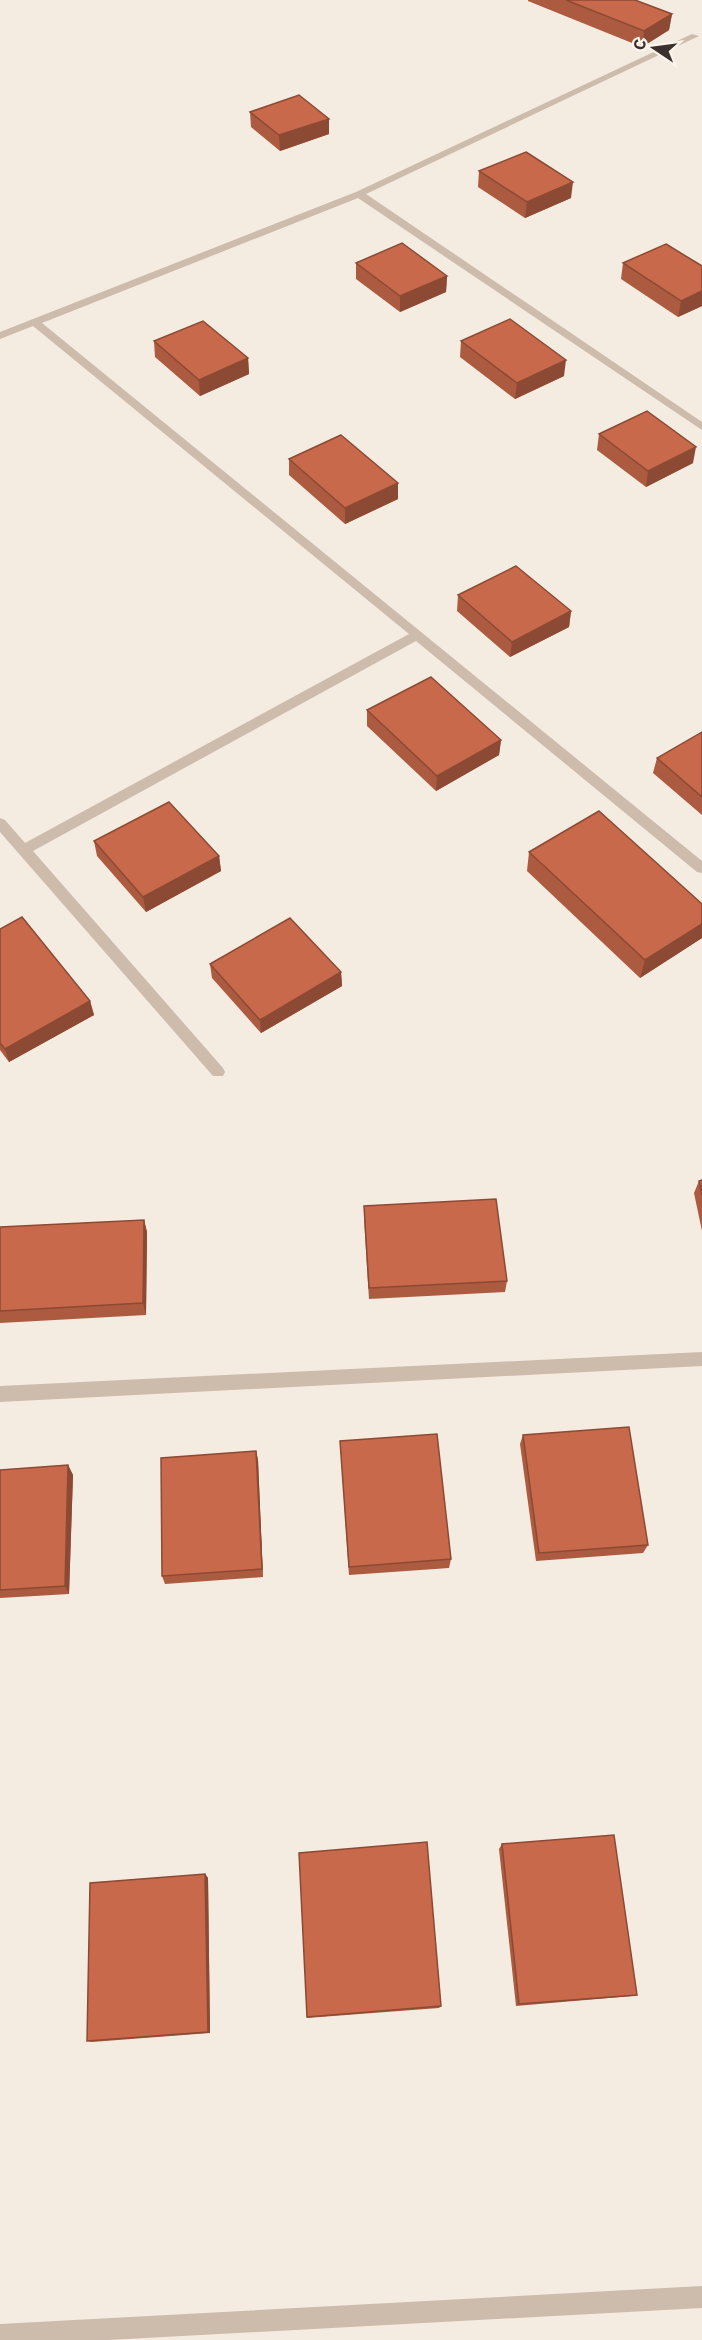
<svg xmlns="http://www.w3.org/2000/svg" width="702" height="2340" font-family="'IBM Plex Sans',sans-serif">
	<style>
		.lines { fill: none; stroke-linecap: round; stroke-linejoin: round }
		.minor { fill: #cdbbac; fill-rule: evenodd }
		.wall { fill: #ac5a40 }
		.shaded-wall { fill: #8c4a34 }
		.building { fill: #c8694b; stroke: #8c4a34; stroke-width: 1.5 }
	</style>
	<rect width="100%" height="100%" fill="#f4ebe1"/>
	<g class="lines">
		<path class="minor" d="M692,34L699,36L366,194L702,422V430L358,198L42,323L702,861V873L697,872L416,641L33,851L223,1068L225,1072L223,1076H213L0,832V818L5,820L25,843L409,634L33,326L0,339V332L356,192Z
			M702,1352V1366L0,1402V1386Z
			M702,2286V2308L108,2340H0V2324Z"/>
	</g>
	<path class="wall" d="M528,0H635L672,14L669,30L642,47L528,1Z
		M250,112L329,134L280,151L251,127Z
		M479,171L571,198L525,218L478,187Z
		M356,263L447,276L446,292L400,312L356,279Z
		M623,263L702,266V306L678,317L621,279Z
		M154,341L248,358L249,374L200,396L155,357Z
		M461,341L564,376L515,399L460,357Z
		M599,434L693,463L646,487L597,450Z
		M289,459L398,483V499L345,524L289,475Z
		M458,595L571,611L569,627L510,657L457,611Z
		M367,710L501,740L499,755L436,791L367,726Z
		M702,732V815L653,773L657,758Z
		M94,841L219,856L221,871L146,912L97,856Z
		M529,852L702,904V938L640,978L527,871Z
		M0,929L90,1001L94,1015L9,1062L0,1050Z
		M210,964L341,972L342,986L261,1033L212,978Z
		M702,1180V1231L694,1193L699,1181Z
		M364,1206L507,1281L505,1292L369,1299L364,1218Z
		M144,1220L147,1232L146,1315L0,1323V1227Z
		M523,1435L648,1545L643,1553L536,1561L520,1444Z
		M340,1441L451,1559L449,1568L349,1575Z
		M256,1451L258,1460L263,1577L165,1584L162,1576Z
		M68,1465L73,1475L69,1594L0,1598V1470Z
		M502,1844L637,1995L632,1996L516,2006L499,1849Z
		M205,1874L208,1878L210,2033L92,2042L87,2041Z
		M441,2006L439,2008L307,2018V2017Z"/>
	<path class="shaded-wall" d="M672,14L669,30L642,47L644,31Z
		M329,119V134L280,151L279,135Z
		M573,182L571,198L525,218L527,202Z
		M447,276L446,292L400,312V296Z
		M702,291V306L678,317L681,301Z
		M248,358L249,374L200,396L199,380Z
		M566,360L564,376L515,399L517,383Z
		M696,447L693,463L646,487L648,471Z
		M398,483V499L345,524V508Z
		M571,611L569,627L510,657L512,642Z
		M501,740L499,755L436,791L437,776Z
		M219,856L221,871L146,912L143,897Z
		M702,924V938L640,978L645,960Z
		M341,972L342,986L261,1033L260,1020Z
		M90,1001L94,1015L9,1062L5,1049Z
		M144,1220L147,1232L146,1315L143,1303Z
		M256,1451L258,1460L263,1577L262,1569Z
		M68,1465L73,1475L69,1594L65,1586Z
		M205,1874L208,1878L210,2033L208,2032Z"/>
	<path class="building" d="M566,0H635L672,14L644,31Z
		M299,95L329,119L279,135L250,112Z
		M526,152L573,182L527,202L479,171Z
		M402,243L447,276L400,296L356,263Z
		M666,244L702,266V291L681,301L623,263Z
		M510,319L566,360L517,383L461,341Z
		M203,321L248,358L199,380L154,341Z
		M647,411L696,447L648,471L599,434Z
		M341,435L398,483L345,508L289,459Z
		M516,566L571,611L512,642L458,595Z
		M431,677L501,740L437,776L367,710Z
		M702,732V797L657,758Z
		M169,802L219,856L143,897L94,841Z
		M599,811L702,904V924L645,960L529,852Z
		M22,917L90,1001L5,1049L0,1043V929Z
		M290,918L341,972L260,1020L210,964Z
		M702,1180V1195L699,1181Z
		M496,1199L507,1281L369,1288L364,1206Z
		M144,1220L143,1303L0,1311V1227Z
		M629,1427L648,1545L539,1553L523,1435Z
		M437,1434L451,1559L349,1567L340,1441Z
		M256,1451L262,1569L162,1576L161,1458Z
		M68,1465L65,1586L0,1590V1470Z
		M614,1835L637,1995L519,2004L502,1844Z
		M427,1842L441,2006L307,2017L299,1853Z
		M205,1874L208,2032L87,2041L90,1883Z"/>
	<g transform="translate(654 48) rotate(283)" stroke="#fbf5ee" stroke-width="4.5" paint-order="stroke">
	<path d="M0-4.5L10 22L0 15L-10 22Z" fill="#3b302b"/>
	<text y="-9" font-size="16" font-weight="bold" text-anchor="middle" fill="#3b302b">С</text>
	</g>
</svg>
